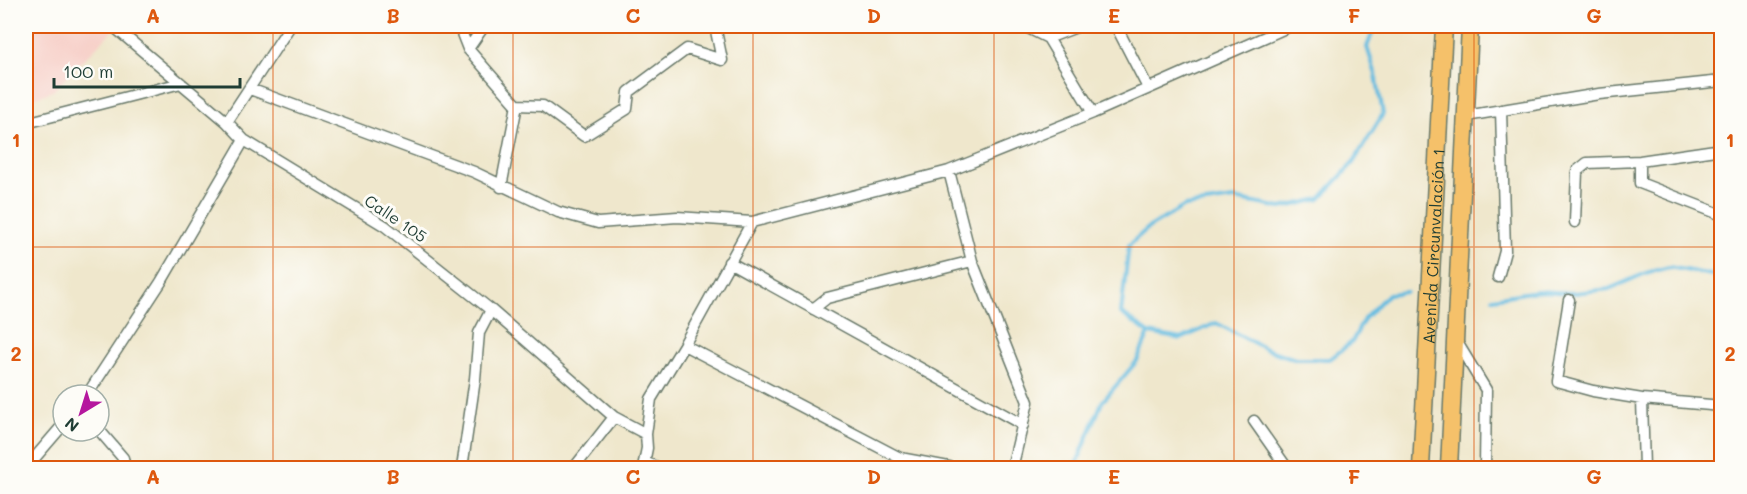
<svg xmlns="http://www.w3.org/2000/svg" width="1747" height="494" font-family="Mali,sans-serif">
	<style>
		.built { fill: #f7d0c9 }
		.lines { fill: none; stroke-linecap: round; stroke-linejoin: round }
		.stream { stroke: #62bbe0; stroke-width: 4 }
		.minor-casing { stroke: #687869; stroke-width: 13 }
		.primary-casing { stroke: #687869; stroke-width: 19 }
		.minor { stroke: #fff; stroke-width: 10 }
		.primary { stroke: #f5c16b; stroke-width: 16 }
		.grid { fill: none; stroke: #de580e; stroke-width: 1.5; stroke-opacity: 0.55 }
		.labels { text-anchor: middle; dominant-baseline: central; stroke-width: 6; stroke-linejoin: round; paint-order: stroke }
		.street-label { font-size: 16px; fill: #1f3d34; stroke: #fdfcf7 }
		.neatline { fill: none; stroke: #de580e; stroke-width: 2 }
		.grid-label { font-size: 20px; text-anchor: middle; font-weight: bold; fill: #de580e }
	</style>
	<rect width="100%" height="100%" fill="#fdfcf7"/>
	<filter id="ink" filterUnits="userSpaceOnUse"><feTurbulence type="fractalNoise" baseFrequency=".0167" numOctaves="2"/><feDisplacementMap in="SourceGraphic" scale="12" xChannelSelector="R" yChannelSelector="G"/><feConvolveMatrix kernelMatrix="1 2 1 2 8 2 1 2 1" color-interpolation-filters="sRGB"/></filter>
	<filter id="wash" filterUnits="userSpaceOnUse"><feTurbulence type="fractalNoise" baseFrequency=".008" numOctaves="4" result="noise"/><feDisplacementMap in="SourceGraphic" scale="24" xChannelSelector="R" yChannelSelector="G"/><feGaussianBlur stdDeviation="1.35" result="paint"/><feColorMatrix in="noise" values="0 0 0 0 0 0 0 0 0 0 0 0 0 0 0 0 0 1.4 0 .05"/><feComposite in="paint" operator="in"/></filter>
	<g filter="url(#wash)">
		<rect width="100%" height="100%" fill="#efe7cc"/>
		<path class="built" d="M26,26H117L53,91L26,101Z"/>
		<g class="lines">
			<path class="stream" d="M1493,298L1537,291L1574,293L1609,289L1646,273L1669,267L1722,277
				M1149,333L1181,339L1216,323L1266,349L1295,359H1330L1352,342L1364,319L1388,294L1406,292
				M1075,468L1102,402L1137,361L1149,333L1121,313L1129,245L1148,228L1185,206L1234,199L1281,208L1320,199L1353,163L1383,114L1376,75L1367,47L1375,26"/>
		</g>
	</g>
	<g filter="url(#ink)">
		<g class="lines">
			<g class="minor-casing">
				<path id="minor" d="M113,26L227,122L244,140L385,226L491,310L614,417L646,434L647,448L643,468
					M459,26L468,49L517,105L543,106L584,136L627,109L629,92L687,49L722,60L715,26
					M1024,26L1048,38L1093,113
					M1116,26L1148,88
					M1048,38L1079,26
					M468,49L484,26
					M250,89L474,172L558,212L598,223L677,217L752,222L949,171L1093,113L1290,26
					M1466,116L1599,94L1722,81
					M227,122L290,26
					M26,123L181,83
					M1640,161V183L1722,215
					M949,171L972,261L1028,402L1012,468
					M501,187L517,105
					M1575,222L1577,171L1587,163L1640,161L1722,149
					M729,262L1023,425
					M1498,277L1505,251L1501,110
					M1569,300L1556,381L1593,391L1642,399L1722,406
					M813,309L827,298L972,261
					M1455,339L1486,390L1485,468
					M684,345L900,458L954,468
					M87,395L161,282L244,140
					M1642,399L1644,468
					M1254,421L1287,468
					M99,430L123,458L125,468
					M646,434L651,399L684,345L752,222
					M644,462L659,468
					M26,468L63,425
					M462,468L475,379L479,333L491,310
					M574,468L614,417"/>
			</g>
			<g class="primary-casing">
				<g id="primary">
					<path id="s1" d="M1421,468L1444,26"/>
					<path d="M1449,468L1470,26"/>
				</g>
			</g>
			<use href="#minor" class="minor"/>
			<use href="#primary" class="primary"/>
		</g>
	</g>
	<path class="grid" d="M273,26V468M513,26V468M753,26V468M994,26V468M1234,26V468M1474,26V468M26,247H1722"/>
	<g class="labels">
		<g class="street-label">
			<text transform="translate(396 218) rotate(34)">Calle 105</text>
			<text stroke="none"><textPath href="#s1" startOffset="222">Avenida Circunvalación 1</textPath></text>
		</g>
	</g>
	<rect width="1747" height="494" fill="none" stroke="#fdfcf7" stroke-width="66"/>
	<g transform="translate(81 413) rotate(218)"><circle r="28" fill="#fdfcf7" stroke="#a4b0a9" stroke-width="1.5"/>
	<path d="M0-4.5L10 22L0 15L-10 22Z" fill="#b5179e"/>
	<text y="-9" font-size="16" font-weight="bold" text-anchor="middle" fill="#1f3d34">N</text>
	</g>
	<path d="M54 78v9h186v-9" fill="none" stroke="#1f3d34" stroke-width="3"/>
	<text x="63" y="78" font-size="18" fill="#1f3d34" stroke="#fdfcf7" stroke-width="4.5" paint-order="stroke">100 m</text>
	<rect x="33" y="33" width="1681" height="428" class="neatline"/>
	<g class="grid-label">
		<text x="153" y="23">A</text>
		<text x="393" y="23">B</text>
		<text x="633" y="23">C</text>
		<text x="874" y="23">D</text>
		<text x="1114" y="23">E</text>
		<text x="1354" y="23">F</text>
		<text x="1594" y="23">G</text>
		<text x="16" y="147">1</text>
		<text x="1730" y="147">1</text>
		<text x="16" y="361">2</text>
		<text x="1730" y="361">2</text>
		<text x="153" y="484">A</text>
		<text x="393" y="484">B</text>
		<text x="633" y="484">C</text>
		<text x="874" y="484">D</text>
		<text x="1114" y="484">E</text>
		<text x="1354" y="484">F</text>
		<text x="1594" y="484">G</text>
	</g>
</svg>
